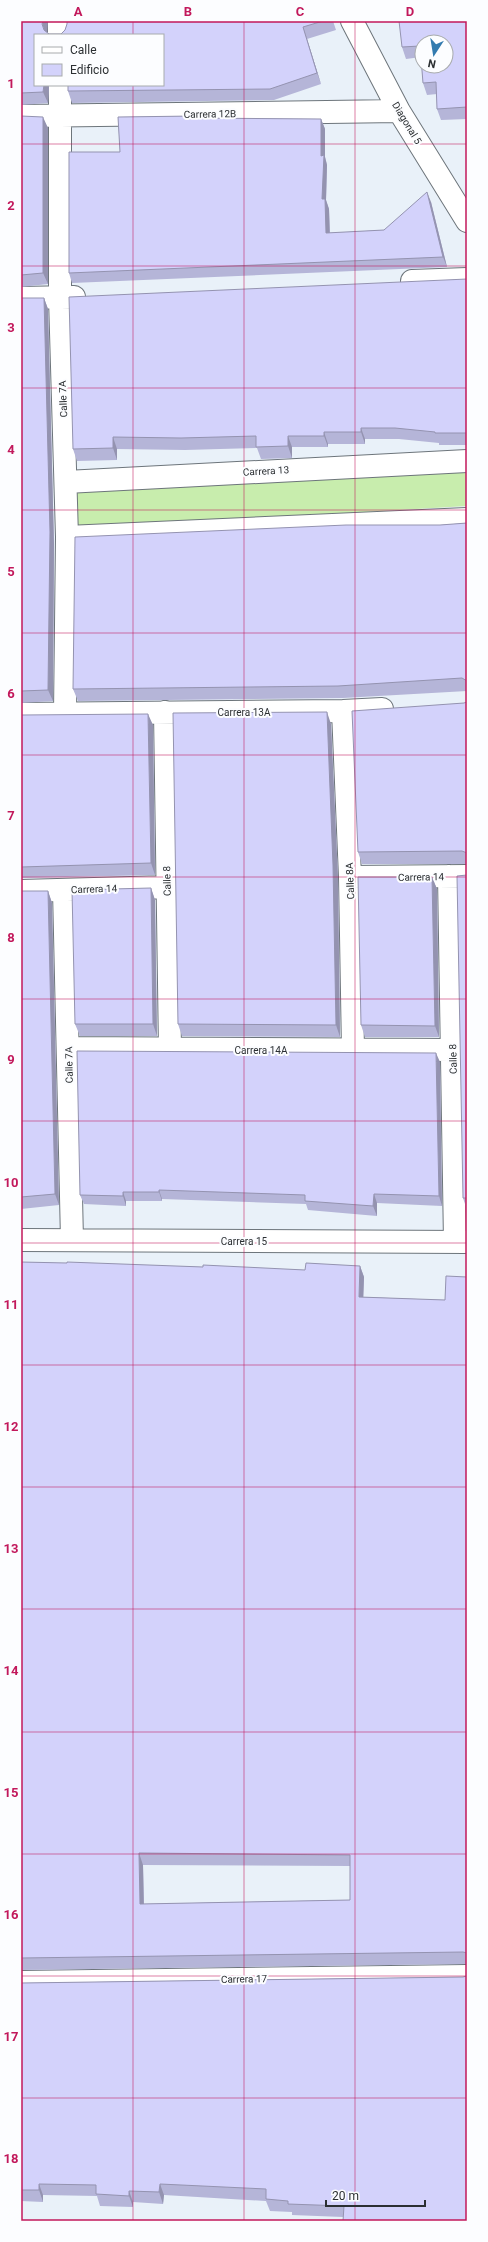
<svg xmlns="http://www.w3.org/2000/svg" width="488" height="2242" font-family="Roboto,sans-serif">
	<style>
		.grass { fill: #c8edad }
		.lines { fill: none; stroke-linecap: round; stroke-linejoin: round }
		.minor-casing { stroke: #6d757b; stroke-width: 24 }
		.minor { stroke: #fff; stroke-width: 22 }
		.wall { fill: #b5b5d8; fill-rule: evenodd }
		.shaded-wall { fill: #9493b0 }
		.building { fill: #d3d2fb; stroke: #9493b0; fill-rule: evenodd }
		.grid { fill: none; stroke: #c2185b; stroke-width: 1; stroke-opacity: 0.55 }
		.labels { text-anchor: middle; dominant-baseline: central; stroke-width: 4; stroke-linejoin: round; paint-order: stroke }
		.street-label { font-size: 10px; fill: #2b2f32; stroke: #fcfdff }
		.neatline { fill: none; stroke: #c2185b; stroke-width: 1.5 }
		.grid-label { font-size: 13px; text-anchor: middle; font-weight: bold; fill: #c2185b }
	</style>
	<rect width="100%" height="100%" fill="#e9f1f9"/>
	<path class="grass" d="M467,472V506L76,529V490Z"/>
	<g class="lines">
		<g class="minor-casing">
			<path id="minor" d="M59,21V35
				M352,21L399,111L467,221
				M60,85V298L67,537L65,713
				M21,116L399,111
				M412,281L467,279
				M21,298L74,297
				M66,482L467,461
				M67,537L467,519
				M343,711L350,877L353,1051
				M165,712L170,1050
				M21,714L343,711L382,709
				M449,876L455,1242
				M350,877L467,876
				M64,890L72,1240
				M21,891L167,887
				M68,1048L453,1050
				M21,1240L467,1242
				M21,1982L467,1976"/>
		</g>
		<use href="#minor" class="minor"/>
	</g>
	<path class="wall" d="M21,21L47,32L49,34H61L65,30L67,24V21H333L336,30L307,39L321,84L274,100L72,103L68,91L163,85L35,35V85H49L48,103L21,105Z
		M467,21V119L441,120L437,109V94L427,95L423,83L421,57L406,59L402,47Z
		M21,116L48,128V284L21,287Z
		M194,116L195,118L321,119L325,129V157L327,165L326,200L329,209L330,233L384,230L431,202L447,267L72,283L69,273L120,152L118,117Z
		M467,279V445H439V443L399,439H365V444H328V447H292V458L261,459L257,448L185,450L117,449V460L77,461L73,449Z
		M21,298H44L48,309L54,544L53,701L21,703Z
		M467,523V691L343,698L78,701L73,689L440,525Z
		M467,702V864H362L358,852L464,703Z
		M21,715L153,725L155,875L21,878Z
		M331,724L338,877L340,1037L182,1036L178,1024Z
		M467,875V1210L463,1198Z
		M432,877L437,889L439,1037H365L361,1025Z
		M151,888L155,900L157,1036H80L75,1024Z
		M21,891H48L52,903L59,1205L21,1209Z
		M440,1062L442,1206L377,1203V1216L308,1210L306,1204L162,1199V1201H126V1206L84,1204L80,1195Z
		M21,1262L305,1270L360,1266L364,1277L363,1297L445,1300L467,1277V1964L21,1970ZM143,1865L350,1866V1900L144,1904Z
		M463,1977L343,2217L292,2215V2212L270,2211L266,2201L164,2195L163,2204L133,2202V2207L100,2206L97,2196L43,2195V2202L21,2201V1983Z"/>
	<path class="shaded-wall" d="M43,21H48L47,35H46L42,24Z
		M303,27L307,39L321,84L317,73Z
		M44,85H49L48,103L43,92Z
		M43,117L48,128V284L43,273Z
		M321,119L325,129V157L327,165L326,200L329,209L330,243L326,233L322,199L321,156Z
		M427,192L431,202L447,267L443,257Z
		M44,298L48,309L54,544L53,701L48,690Z
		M361,428L365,439V444L361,432Z
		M324,432L328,444V447L324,436Z
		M288,436L292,447V458L288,446Z
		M113,437L117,449V460L113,448Z
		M327,712L331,724L338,877L340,1037L336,1025Z
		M148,714L153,725L155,875L151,863Z
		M432,877L437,889L439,1037L435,1026Z
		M151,888L155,900L157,1036L153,1024Z
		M48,891L52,903L59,1205L55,1194Z
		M436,1053L440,1062L442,1206L439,1196Z
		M159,1190L162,1199V1201L159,1192Z
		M123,1192L126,1201V1206L123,1196Z
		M374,1194L377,1203V1216L373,1206Z
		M360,1266L364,1277L363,1308L359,1297Z
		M139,1853L143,1865L144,1915L140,1904Z
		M39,2184L43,2195V2202L39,2190Z
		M160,2184L164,2195L163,2204L159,2192Z
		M129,2191L133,2202V2207L129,2196Z"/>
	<path class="building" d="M21,21H43L42,24L44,30L49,34H61L65,30L67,24V21H323L303,27L317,73L270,89L68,91V85H163V35H35V85H44L43,92L21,93Z
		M399,21H467V107L437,109L436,82L423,83L420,46L402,47ZM422,42H446V66H422Z
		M21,116L43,117V273L21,275Z
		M194,116L189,118L321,119V156L324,155L322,199H325L326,233L384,230L427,192L443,257L69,273V152H120L118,117Z
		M467,279V433H435V432L395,428H361V432H324V436H288V446L256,447V436L181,438L113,437V448L73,449L69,297Z
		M21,298H44L50,532L48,690L21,691Z
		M467,523V681L462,678L338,686L73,689L75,537L346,525H440Z
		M467,702V853L462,851L358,852L352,711L464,703Z
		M327,712L333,865L336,1025L178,1024L173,713Z
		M148,714L151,863L21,867V715Z
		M467,875V1198H463L457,876Z
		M358,877H432L435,1026L361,1025Z
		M151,888L153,1024H75L72,890Z
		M21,891H48L55,1194L21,1197Z
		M77,1051L436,1053L439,1196L374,1194L373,1206L305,1201V1195L159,1190V1192H123V1196L80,1195Z
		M21,1262L67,1263V1262L203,1267V1265L305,1270L306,1263L360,1266L359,1297L445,1300L446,1276L467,1277V1953L463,1952L21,1958ZM139,1853L350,1855V1900L140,1904Z
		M467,1976V2221H343L344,2206L288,2204V2201L266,2199V2189L160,2184L159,2192L129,2191V2196L96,2194V2185L39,2184V2190H21V1983L463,1977Z"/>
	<path class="grid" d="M133,21V35M244,21V2221M355,21V2221M133,85V2221M21,144H467M21,266H467M21,388H467M21,510H467M21,633H467M21,755H467M21,877H467M21,999H467M21,1121H467M21,1243H467M21,1365H467M21,1487H467M21,1609H467M21,1732H467M21,1854H467M21,1976H467M21,2098H467"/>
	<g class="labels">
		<g class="street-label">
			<text transform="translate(210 114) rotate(-1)">Carrera 12B</text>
			<text transform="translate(407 123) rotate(59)">Diagonal 5</text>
			<text transform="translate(63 399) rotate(-92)">Calle 7A</text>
			<text transform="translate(266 471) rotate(-3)">Carrera 13</text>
			<text x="244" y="712">Carrera 13A</text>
			<text transform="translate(421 877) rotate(-1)">Carrera 14</text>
			<text transform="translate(167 881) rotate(-91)">Calle 8</text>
			<text transform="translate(350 881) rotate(-92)">Calle 8A</text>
			<text transform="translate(94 889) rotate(-2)">Carrera 14</text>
			<text x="261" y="1050">Carrera 14A</text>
			<text transform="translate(453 1059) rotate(-91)">Calle 8</text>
			<text transform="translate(69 1065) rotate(-91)">Calle 7A</text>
			<text x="244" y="1241">Carrera 15</text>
			<text transform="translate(244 1979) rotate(-1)">Carrera 17</text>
		</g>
	</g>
	<rect width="488" height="2242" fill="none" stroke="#fcfdff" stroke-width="44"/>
	<rect x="34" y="34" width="130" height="52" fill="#fcfdff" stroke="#a8abad"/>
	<rect x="42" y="47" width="20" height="6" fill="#ffffff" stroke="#a8abad"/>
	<text x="70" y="54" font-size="12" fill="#2b2f32">Calle</text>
	<rect x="42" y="64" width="20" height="12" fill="#d3d2fb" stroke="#a8abad"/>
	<text x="70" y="74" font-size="12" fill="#2b2f32">Edificio</text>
	<g transform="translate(434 54) rotate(192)"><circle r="19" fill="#fcfdff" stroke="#a8abad"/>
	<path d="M0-3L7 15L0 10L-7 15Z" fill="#337baf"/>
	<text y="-6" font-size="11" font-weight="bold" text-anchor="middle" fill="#2b2f32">N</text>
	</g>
	<path d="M326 2200v6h99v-6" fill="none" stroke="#2b2f32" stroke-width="2"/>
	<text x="332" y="2200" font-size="12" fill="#2b2f32" stroke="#fcfdff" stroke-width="3" paint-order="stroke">20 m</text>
	<rect x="22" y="22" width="444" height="2198" class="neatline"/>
	<g class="grid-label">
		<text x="78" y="16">A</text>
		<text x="188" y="16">B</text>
		<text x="300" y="16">C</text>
		<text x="410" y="16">D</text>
		<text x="11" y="88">1</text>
		<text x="11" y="210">2</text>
		<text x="11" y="332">3</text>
		<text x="11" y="454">4</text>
		<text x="11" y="576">5</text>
		<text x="11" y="698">6</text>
		<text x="11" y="820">7</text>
		<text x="11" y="942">8</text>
		<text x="11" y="1064">9</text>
		<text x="11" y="1187">10</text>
		<text x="11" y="1309">11</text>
		<text x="11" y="1431">12</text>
		<text x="11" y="1553">13</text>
		<text x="11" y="1675">14</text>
		<text x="11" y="1797">15</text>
		<text x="11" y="1919">16</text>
		<text x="11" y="2041">17</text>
		<text x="11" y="2163">18</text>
	</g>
</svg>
